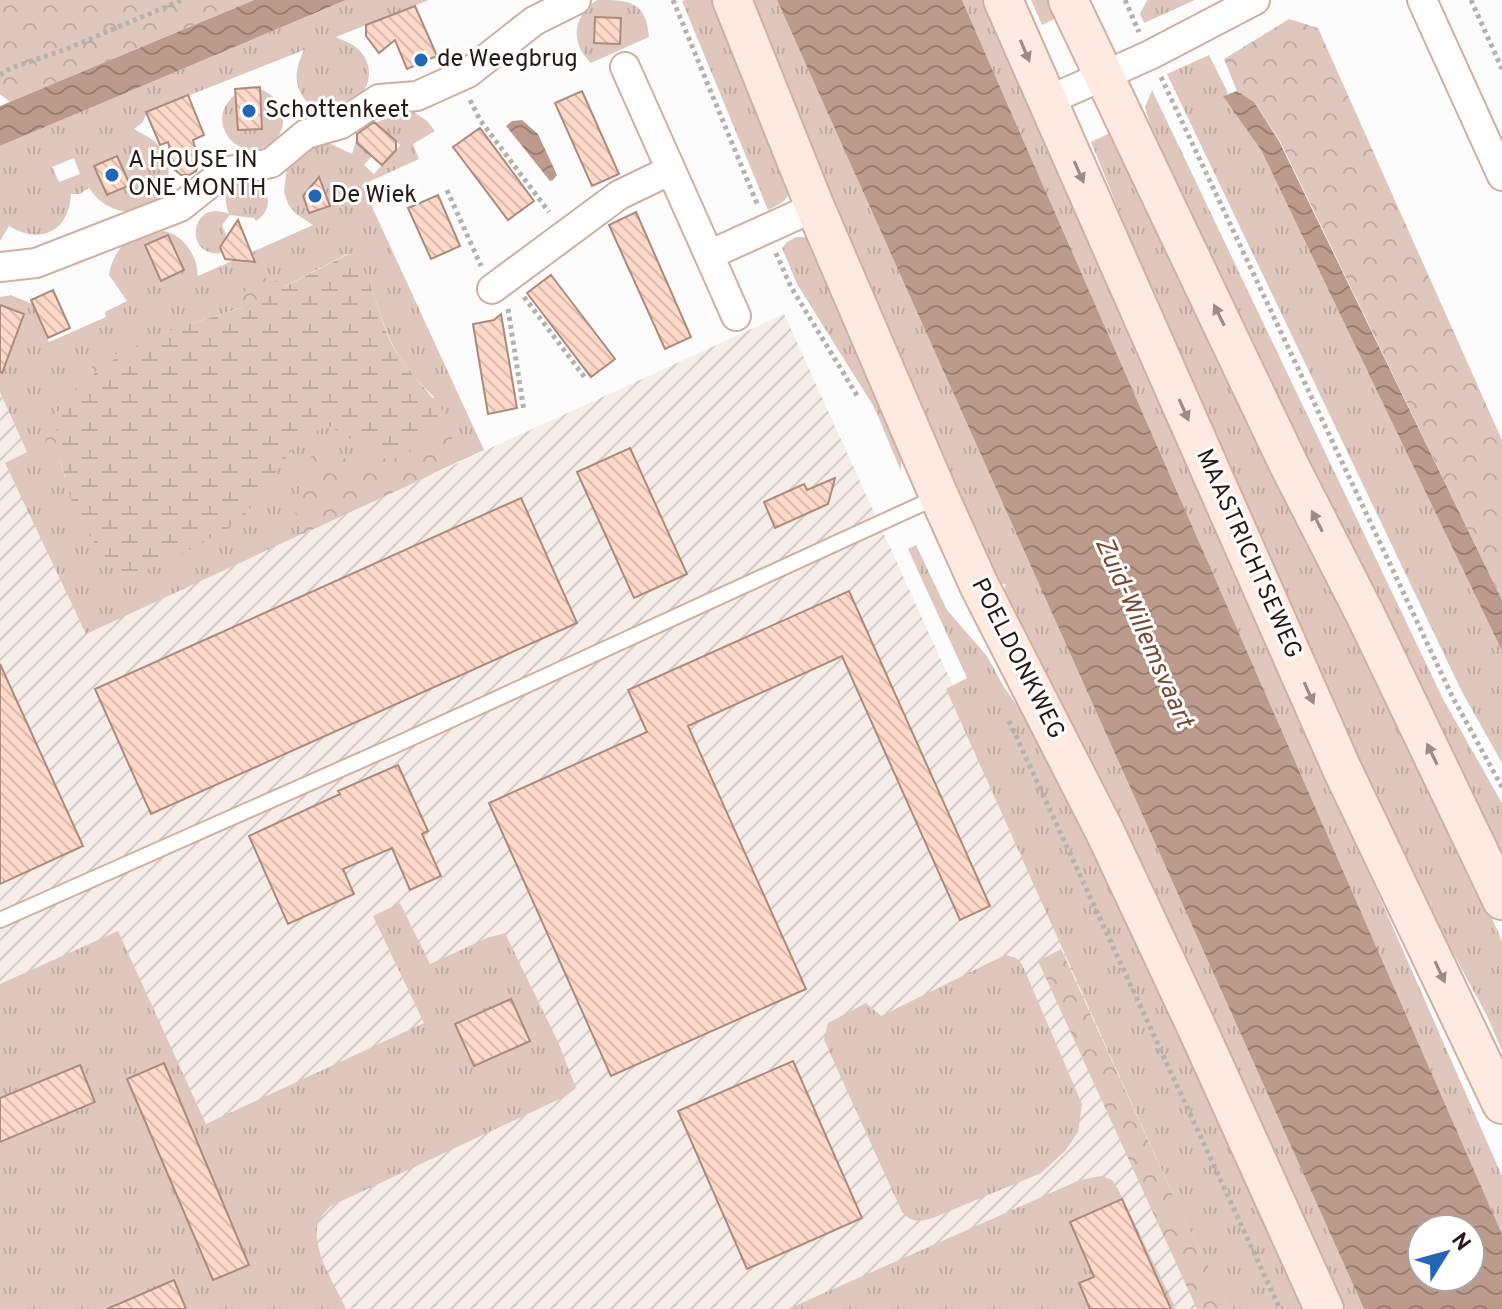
<svg xmlns="http://www.w3.org/2000/svg" width="1502" height="1309" font-family="Overpass,sans-serif">
	<style>
		.industrial { fill: url(#industrial-furrows) }
		.grass { fill: url(#grass-tufts); fill-rule: evenodd }
		.forest { fill: url(#forest-crowns) }
		.wetland { fill: url(#wetland-marsh) }
		.water { fill: url(#water-waves); fill-rule: evenodd }
		.building { fill: url(#building-back-hatch); stroke: #ac8b7c; stroke-width: 2 }
		.lines { fill: none; stroke-linecap: round; stroke-linejoin: round }
		.lane-casing { stroke: #d1afa0; stroke-width: 18 }
		.street-casing { stroke: #d1afa0; stroke-width: 32 }
		.secondary-casing { stroke: #d1afa0; stroke-width: 42 }
		.path { stroke: #b5b1af; stroke-width: 5; stroke-dasharray: 4 4; stroke-linecap: butt }
		.lane { stroke: #fff; stroke-width: 14 }
		.street { stroke: #fff; stroke-width: 28 }
		.secondary { stroke: #feeae0; stroke-width: 38 }
		.oneway { fill: #9d8c84 }
		.poi-dot { fill: #2366b7; stroke: #fff; stroke-width: 3 }
		.labels { text-anchor: middle; dominant-baseline: central; stroke-width: 6; stroke-linejoin: round; paint-order: stroke }
		.poi-label { font-size: 24px; fill: #271a14; stroke: #fff; text-anchor: start }
		.street-label { font-size: 24px; fill: #271a14; stroke: #fff }
		.water-label { font-size: 26px; font-style: italic; fill: #7b4932; stroke: #fff }
	</style>
	<defs>
		<pattern id="industrial-furrows" width="10" height="10" patternUnits="userSpaceOnUse" patternTransform="scale(2)"><rect width="10" height="10" fill="#f6ede9"/><path d="M-1 1l2-2M0 10L10 0M9 11l2-2" fill="none" stroke="#d3cbc7"/></pattern>
		<pattern id="grass-tufts" width="24" height="20" patternUnits="userSpaceOnUse" patternTransform="scale(2)"><rect width="24" height="20" fill="#dfc7bd"/><path d="M3 7l-1-3M5 7V3M7 7l1-3M15 17l-1-3M17 17v-4M19 17l1-3" fill="none" stroke="#bfaaa2"/></pattern>
		<pattern id="forest-crowns" width="20" height="18" patternUnits="userSpaceOnUse" patternTransform="scale(2)"><rect width="20" height="18" fill="#dfc7bd"/><path d="M2 6a3 3 0 1 1 6 0M12 15a3 3 0 1 1 6 0" fill="none" stroke="#bfaaa2"/></pattern>
		<pattern id="wetland-marsh" width="20" height="14" patternUnits="userSpaceOnUse" patternTransform="scale(2)"><rect width="20" height="14" fill="#dfc7bd"/><path d="M1 5h8M5 5V1M11 12h8M15 12V8" fill="none" stroke="#bfaaa2"/></pattern>
		<pattern id="water-waves" width="16" height="10" patternUnits="userSpaceOnUse" patternTransform="scale(2)"><rect width="16" height="10" fill="#bd9b8c"/><path d="M0 5q4-4 8 0t8 0" fill="none" stroke="#9a7e71"/></pattern>
		<pattern id="building-back-hatch" width="6" height="6" patternUnits="userSpaceOnUse" patternTransform="scale(2)"><rect width="6" height="6" fill="#fed9c9"/><path d="M-1 5l2 2M0 0l6 6M5-1l2 2" fill="none" stroke="#dabaac"/></pattern>
	</defs>
	<rect width="100%" height="100%" fill="#fbfcfb"/>
	<path class="industrial" d="M784,314L1236,1309H0V392L27,452L5,463L86,633Z"/>
	<path class="grass" d="M346,0H429L336,37C344,41 352,43 358,49C394,84 333,137 303,97C292,81 297,65 304,50L147,112L143,122L134,129C142,134 153,138 159,146C194,191 126,242 89,188L80,194H71C69,232 40,245 9,226L0,241V146ZM74,158L80,174L59,182L52,167Z
		M597,0C628,0 646,0 649,37L591,63C570,42 572,17 597,0Z
		M685,0H720L790,187C789,201 780,204 768,210L682,1Z
		M745,0H777L1364,1309H1335L999,601L1006,584L990,583Z
		M962,0H986L1502,1176V1234Z
		M1031,0H1058L1064,14L1042,25Z
		M1147,0H1195L1144,23L1140,14Z
		M1209,55L1228,93L1224,96L1261,150L1502,651V763L1461,690L1167,74Z
		M260,89C272,94 281,101 283,115C284,124 282,132 277,138C247,173 198,123 236,94L238,130L262,129Z
		M1152,90L1443,699L1502,803V860L1486,823L1425,706L1154,137L1145,107Z
		M414,112L427,121L435,131L413,144L419,159L362,185L484,450L86,634L5,463L27,452L0,392V297L11,295L32,304L49,342L106,317L105,312L127,301L109,275C116,227 175,212 194,258C197,263 197,271 198,276L313,225L296,214L288,204L284,192L287,166L317,143H329L352,154L356,141L372,156L364,165L374,174L400,145L374,123L402,113ZM347,254L354,255C372,280 377,309 389,337C400,362 415,379 434,397L389,461L327,424L295,444L65,478L56,445L162,333L247,306Z
		M1116,130L1468,864L1502,941V1051L1487,1016L1369,796L1177,354L1091,142Z
		M252,181C271,189 274,209 256,221L254,218L230,215L222,225L227,237L223,253C182,259 190,197 229,214C220,191 230,183 252,181Z
		M796,237H805L811,244L901,452V471L874,407L797,284L782,248L787,242Z
		M916,545L947,610L987,656L1004,687L1032,727L1161,987L1304,1309H1230L1181,1213L946,689L967,678L908,549Z
		M400,903L430,964L487,938L505,933L558,1042L576,1088L566,1096L331,1206C325,1212 318,1218 317,1228C314,1254 335,1285 346,1309H0V984L118,931L206,1124L424,1023L373,916Z
		M1005,955L1016,958L1022,964L1082,1104L1078,1132L1065,1151L1041,1173L933,1218C919,1222 912,1223 902,1212L824,1040L828,1023L866,1003L881,1016Z
		M1101,1176L1112,1180L1118,1189L1176,1309H788L1080,1180Z"/>
	<path class="forest" d="M0,0H254L10,102L0,94Z
		M1289,19L1318,28L1502,440V600L1280,141L1254,102L1237,91L1224,59Z
		M263,277L276,281L298,295L248,314L241,301C244,288 251,284 263,277Z
		M175,322L192,323L197,337L71,461L55,458L44,447L50,419L70,400L88,370L106,356L119,351L130,340L141,335L155,338L168,333Z
		M436,410L450,432L455,450L431,475L303,534L294,509L302,491V464L319,450L334,448L347,460L364,464L387,451Z
		M1061,949L1181,1213L1230,1309H1197L1038,961Z"/>
	<path class="wetland" d="M348,254L355,255C372,280 377,309 388,336C402,369 428,388 447,417L419,447L389,461L327,425L295,445L240,522L159,566L125,574L101,553L75,513L56,445L57,419L83,392L96,371L129,350L162,333L247,306Z"/>
	<path class="water" d="M254,0H346L0,146V106Z
		M777,0H962L1502,1234V1309H1364ZM1422,1229H1470V1277H1422Z
		M1237,91L1254,102L1279,141L1502,600V651L1261,150L1223,96Z
		M522,120L538,134L557,175L553,180L550,181L506,126L512,121Z"/>
	<path class="building" d="M415,6L437,56L407,69L395,40L379,53L366,36V25Z
		M595,17L621,18L620,44L594,43Z
		M260,87L262,129L238,130L235,89Z
		M582,91L619,174L592,186L555,103Z
		M188,95L204,135L193,140L199,163L196,171L189,175H181L175,170L168,142L160,145L146,112Z
		M374,122L396,141V150L382,165L357,143V134Z
		M480,128L534,201L508,220L453,147Z
		M117,156L130,185L107,195L94,166Z
		M319,177L330,206L309,213L303,196Z
		M438,195L460,246L431,259L408,208Z
		M636,212L691,337L665,349L609,225Z
		M238,220L255,262L225,259L220,247Z
		M168,235L184,270L161,281L145,245Z
		M551,275L615,359L591,377L527,293Z
		M53,290L70,328L48,338L31,300Z
		M0,305L24,314L2,373L0,372Z
		M501,314L517,408L488,414L473,324L494,320Z
		M630,448L687,574L634,598L577,472Z
		M835,478L828,504L775,528L764,502L804,484L807,490Z
		M521,498L577,623L151,814L95,689Z
		M849,591L990,906L960,920L842,656L688,726L806,989L611,1076L489,803L647,732L628,690Z
		M0,664L83,846L0,884Z
		M398,765L428,831L422,834L441,876L410,890L392,848L343,869L354,894L288,924L249,836L340,794L338,791Z
		M511,999L530,1041L474,1066L455,1024Z
		M793,1061L862,1218L747,1269L678,1111Z
		M164,1063L249,1265L213,1280L127,1079Z
		M80,1065L95,1102L0,1142V1098Z
		M1122,1199L1171,1309H1090L1079,1283L1094,1277L1070,1222Z
		M174,1280L186,1309H107Z"/>
	<g class="lines">
		<g class="lane-casing">
			<path id="lane" d="M0,920L400,743L937,497"/>
		</g>
		<g class="street-casing">
			<path id="street" d="M1422,0L1502,176
				M625,67L709,255L815,207
				M1047,101L1150,55L1255,0
				M709,255L736,316
				M0,267L36,263L180,207L224,172L271,163L306,134L341,124L379,99L417,96L468,73L534,21L576,0
				M492,289L619,195L671,170"/>
		</g>
		<g class="secondary-casing">
			<path id="secondary" d="M732,0L815,207L939,496L979,585L1106,834L1197,1028L1324,1309
				M1003,0L1342,769L1502,1104
				M1068,0L1288,463L1365,614L1502,900"/>
		</g>
		<path class="path" d="M673,0L758,206
			M1125,0L1139,32
			M1471,0L1502,69
			M0,75L11,68L64,50L182,0
			M1161,77L1452,696L1502,787
			M470,100L480,120L549,212
			M447,190L481,266
			M776,253L791,287L858,397
			M524,297L586,379
			M508,309L524,411
			M1009,721L1280,1309"/>
		<use href="#lane" class="lane"/>
		<use href="#street" class="street"/>
		<use href="#secondary" class="secondary"/>
	</g>
	<defs><path id="oneway-solid" d="M-6-.8H1V-3.2L6.5 0L1 3.2V.8H-6Z" transform="scale(2)"/></defs>
	<g class="oneway">
		<use href="#oneway-solid" transform="translate(1025 51) rotate(67)"/>
		<use href="#oneway-solid" transform="translate(1079 172) rotate(66)"/>
		<use href="#oneway-solid" transform="translate(1219 315) rotate(-116)"/>
		<use href="#oneway-solid" transform="translate(1184 410) rotate(66)"/>
		<use href="#oneway-solid" transform="translate(1317 521) rotate(-117)"/>
		<use href="#oneway-solid" transform="translate(1309 693) rotate(66)"/>
		<use href="#oneway-solid" transform="translate(1432 754) rotate(-116)"/>
		<use href="#oneway-solid" transform="translate(1440 972) rotate(65)"/>
	</g>
	<g class="poi-dot">
		<circle cx="421" cy="60" r="8"/>
		<circle cx="249" cy="111" r="8"/>
		<circle cx="112" cy="175" r="8"/>
		<circle cx="315" cy="196" r="8"/>
	</g>
	<g class="labels">
		<g class="poi-label">
			<text x="437" y="60">de Weegbrug</text>
			<text x="265" y="111">Schottenkeet</text>
			<text x="128" y="161">A HOUSE IN<tspan x="128" dy="28">ONE MONTH</tspan></text>
			<text x="331" y="196">De Wiek</text>
		</g>
		<g class="street-label">
			<text transform="translate(1248 554) rotate(66)">MAASTRICHTSEWEG</text>
			<text transform="translate(1017 659) rotate(63)">POELDONKWEG</text>
		</g>
		<g class="water-label">
			<text transform="translate(1143 633) rotate(66)">Zuid-Willemsvaart</text>
		</g>
	</g>
	<g transform="translate(1446 1253) rotate(53)"><circle r="38" fill="#ffffff" stroke="#a9a3a1" stroke-width="2"/>
	<path d="M0-6L14 30L0 20L-14 30Z" fill="#2366b7"/>
	<text y="-12" font-size="22" font-weight="bold" text-anchor="middle" fill="#271a14">N</text>
	</g>
</svg>
